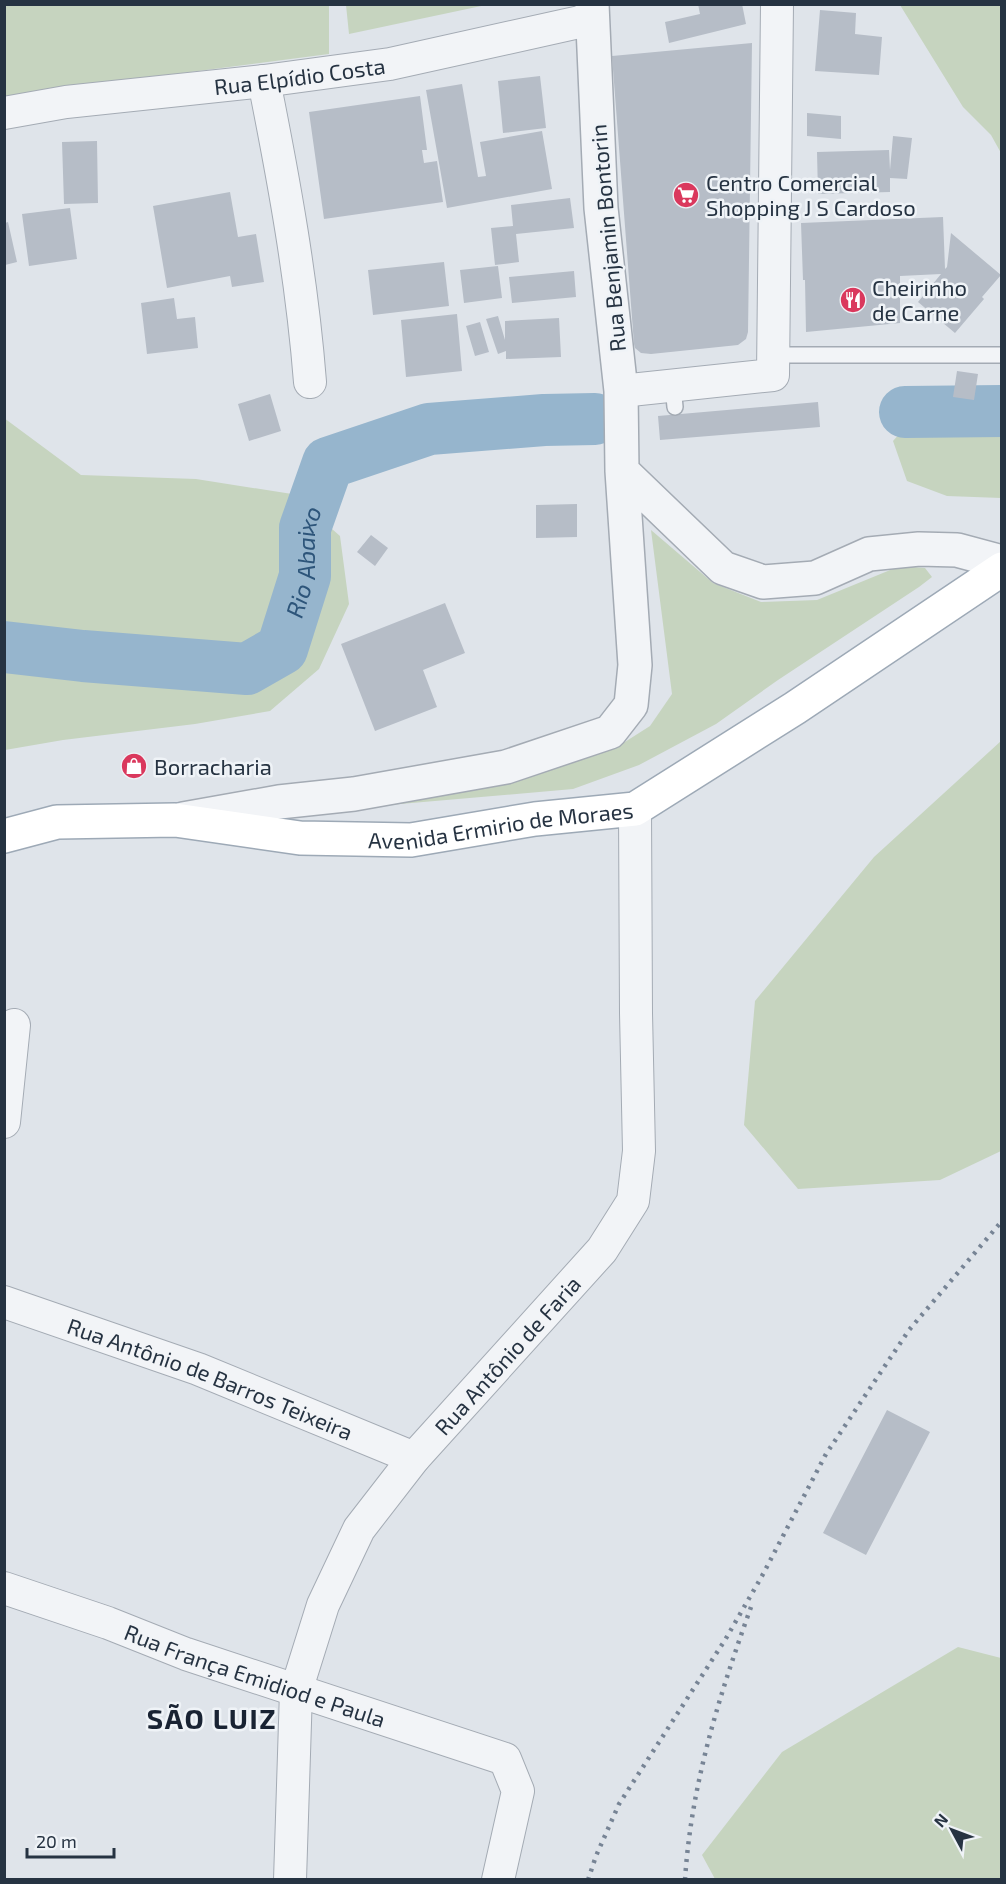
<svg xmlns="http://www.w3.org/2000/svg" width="1006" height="1884" font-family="'Exo 2',sans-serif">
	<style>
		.green { fill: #c6d4bf }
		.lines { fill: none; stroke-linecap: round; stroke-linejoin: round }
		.river { stroke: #96b5cd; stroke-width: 52 }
		.building { fill: #b6bdc7 }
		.service-casing { stroke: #a4abb4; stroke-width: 18 }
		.minor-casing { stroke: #a4abb4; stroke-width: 34 }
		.tertiary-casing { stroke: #a4abb4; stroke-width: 36 }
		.primary-casing { stroke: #9da9b6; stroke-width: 36 }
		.service { stroke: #f2f4f7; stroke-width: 15 }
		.minor { stroke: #f2f4f7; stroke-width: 32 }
		.tertiary { stroke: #f2f4f7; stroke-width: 33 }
		.primary { stroke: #fff; stroke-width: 33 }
		.rail { stroke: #778495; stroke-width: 4.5; stroke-dasharray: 3 6; stroke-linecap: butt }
		.labels { text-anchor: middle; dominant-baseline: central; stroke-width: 5; stroke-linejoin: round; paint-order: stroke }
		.street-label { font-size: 22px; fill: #263342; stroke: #eff3f7 }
		.poi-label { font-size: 22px; fill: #263342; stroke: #eff3f7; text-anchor: start }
		.water-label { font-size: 24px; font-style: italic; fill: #2d557a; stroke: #eff3f7 }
		.district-label { font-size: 28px; font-weight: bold; letter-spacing: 1.5px; fill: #192333; stroke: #eff3f7 }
	</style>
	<rect width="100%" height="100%" fill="#dfe4ea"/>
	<path class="green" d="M4,5H329V54L5,96Z
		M346,5V4L486,5L349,34Z
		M900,5H1001V153L991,135L963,107Z
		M987,403H1001V498L947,496L907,481L893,441L918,413Z
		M4,418L81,475L196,479L292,494L340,536L349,604L319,669L270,711L195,724L63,740L5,750Z
		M651,530L713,583L761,602L817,600L900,566L925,568L932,577L919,587L778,680L716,724L639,765L573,789L296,813L554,768L617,747L650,726L672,694Z
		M1001,741V1151L940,1180L798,1189L744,1125L755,1001L874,857Z
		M958,1647L1001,1658V1879H715L702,1855L782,1752Z"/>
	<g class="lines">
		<g class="river">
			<path d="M905,412L1002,411"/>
			<path id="s1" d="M4,647L83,656L247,669L282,649L305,576V528L328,463L429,429L544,420L595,419"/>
		</g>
	</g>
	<path class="building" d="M698,4H742L746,24L669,43L665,22L700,14Z
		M820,10L856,13L855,34L882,37L879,75L815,71Z
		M752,43L748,332L746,339L738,345L651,354L641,353L635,348L634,344L612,56Z
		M540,76L546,128L503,133L498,81Z
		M462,84L478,177L486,176L480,142L542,131L552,189L447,208L426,90Z
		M420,96L427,150H422L424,163L437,161L443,202L324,219L309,112Z
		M807,113L841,116V139L807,136Z
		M893,136L912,138L907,179L890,178V192L818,194L817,152L889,150L890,170Z
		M97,141L98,203L64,204L62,142Z
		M230,192L238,237L256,234L264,282L232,287L230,276L167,288L153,206Z
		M570,198L574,228L516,234L519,262L495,265L491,228L513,226L511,205Z
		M70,208L77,259L29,266L22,214Z
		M943,217L945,269L947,267L951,233L1001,275L982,297L984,299L955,333L918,302L941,274L900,276V323L806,332L805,280H803L801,223Z
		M8,222L17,262L5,265V223Z
		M444,262L449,306L373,315L368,270Z
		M498,266L502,298L464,303L460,270Z
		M574,271L576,297L512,303L509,277Z
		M174,298L177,319L195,317L198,348L147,354L141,303Z
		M457,314L462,371L406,377L401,320Z
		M498,316L505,340V321L559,318L561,357L506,359V351L498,354L486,319Z
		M480,322L489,352L475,356L466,326Z
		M957,371L978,374L974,400L953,397Z
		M270,394L281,431L249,441L238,404Z
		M818,402L820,427L660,440L658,416Z
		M577,504V537L536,538V505Z
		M371,535L388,548L375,566L357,552Z
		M445,603L465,653L423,670L437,707L375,731L341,644Z
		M887,1410L930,1432L866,1555L823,1533Z"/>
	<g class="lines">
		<g class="service-casing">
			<path id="service" d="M773,355H1002
				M673,386L675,407"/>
		</g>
		<g class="minor-casing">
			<g id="minor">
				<path d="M264,81C284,181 302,280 310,382"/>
				<path id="s2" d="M4,113L66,102L264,81L390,64L593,19"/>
				<path d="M621,391L773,375L777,4"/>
				<path d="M4,1122L14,1025"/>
				<path id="s3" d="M4,1302L198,1369L414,1458"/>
				<path id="s4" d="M4,1588L108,1623L186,1654L505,1759L518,1791L498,1880"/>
				<path id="s5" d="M290,1880L296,1691L323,1605L359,1529L414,1458L602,1250L633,1201L639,1151L636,1013L635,809"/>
			</g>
		</g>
		<g class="tertiary-casing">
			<path id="tertiary" d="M622,471L723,568L763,582L815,578L869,554L919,549L957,550L1002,562
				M183,819L279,802L354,794L506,767L610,732L631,705L635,665L622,471L621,391L601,208L592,4"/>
		</g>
		<g class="primary-casing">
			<g id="primary">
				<path id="s6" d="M4,836L57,822L175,820L300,838L411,840L535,819L635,809L795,708L1002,569"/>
			</g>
		</g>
		<use href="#service" class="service"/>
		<use href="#minor" class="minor"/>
		<use href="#tertiary" class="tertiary"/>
		<use href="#primary" class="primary"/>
		<path class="rail" d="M588,1880L596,1856L619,1804L725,1640L762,1576L826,1454L909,1330L1002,1221
			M685,1880C691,1785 719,1696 751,1607"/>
	</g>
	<defs>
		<g id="supermarket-disc" transform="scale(1.35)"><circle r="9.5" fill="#da385d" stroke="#eff3f7"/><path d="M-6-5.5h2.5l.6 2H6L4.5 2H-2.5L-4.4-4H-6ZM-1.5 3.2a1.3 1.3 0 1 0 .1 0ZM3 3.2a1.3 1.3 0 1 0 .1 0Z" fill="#fff"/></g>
		<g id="restaurant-disc" transform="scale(1.35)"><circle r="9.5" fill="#da385d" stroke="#eff3f7"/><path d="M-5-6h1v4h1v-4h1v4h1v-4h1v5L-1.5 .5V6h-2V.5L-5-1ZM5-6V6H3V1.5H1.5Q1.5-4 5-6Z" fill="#fff"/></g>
		<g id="shop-disc" transform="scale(1.35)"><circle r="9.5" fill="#da385d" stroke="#eff3f7"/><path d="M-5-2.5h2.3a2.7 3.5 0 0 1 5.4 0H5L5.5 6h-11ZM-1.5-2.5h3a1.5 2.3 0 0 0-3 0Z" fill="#fff"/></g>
	</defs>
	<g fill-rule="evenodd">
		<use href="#supermarket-disc" x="686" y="195"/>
		<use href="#restaurant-disc" x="853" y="300"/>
		<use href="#shop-disc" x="134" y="766"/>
	</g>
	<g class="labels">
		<g class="street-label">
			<text stroke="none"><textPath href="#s2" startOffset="298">Rua Elpídio Costa</textPath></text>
			<text transform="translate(607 238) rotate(-95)">Rua Benjamin Bontorin</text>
			<text stroke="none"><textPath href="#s6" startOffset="501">Avenida Ermirio de Moraes</textPath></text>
			<text stroke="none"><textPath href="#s5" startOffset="592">Rua Antônio de Faria</textPath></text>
			<text stroke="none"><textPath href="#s3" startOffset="220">Rua Antônio de Barros Teixeira</textPath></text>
			<text stroke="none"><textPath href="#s4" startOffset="266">Rua França Emidiod e Paula</textPath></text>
		</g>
		<g class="poi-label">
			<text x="706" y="182">Centro Comercial<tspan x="706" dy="25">Shopping J S Cardoso</tspan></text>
			<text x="872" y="287">Cheirinho<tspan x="872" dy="25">de Carne</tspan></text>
			<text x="154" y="766">Borracharia</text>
		</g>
		<g class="water-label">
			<text stroke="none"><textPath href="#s1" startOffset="375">Rio Abaixo</textPath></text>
		</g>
		<g class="district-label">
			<text x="212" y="1718">SÃO LUIZ</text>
		</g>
	</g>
	<rect width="1006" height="1884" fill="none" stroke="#263342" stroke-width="12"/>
	<g transform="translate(952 1830) rotate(311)" stroke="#eff3f7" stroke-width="4.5" paint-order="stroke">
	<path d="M0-4.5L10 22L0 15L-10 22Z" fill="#263342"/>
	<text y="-9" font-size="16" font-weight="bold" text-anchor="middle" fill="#263342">N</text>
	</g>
	<path d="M27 1848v9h87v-9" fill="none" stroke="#263342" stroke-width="3"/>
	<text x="36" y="1848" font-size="18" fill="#263342" stroke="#eff3f7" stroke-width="4.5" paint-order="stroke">20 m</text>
</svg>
